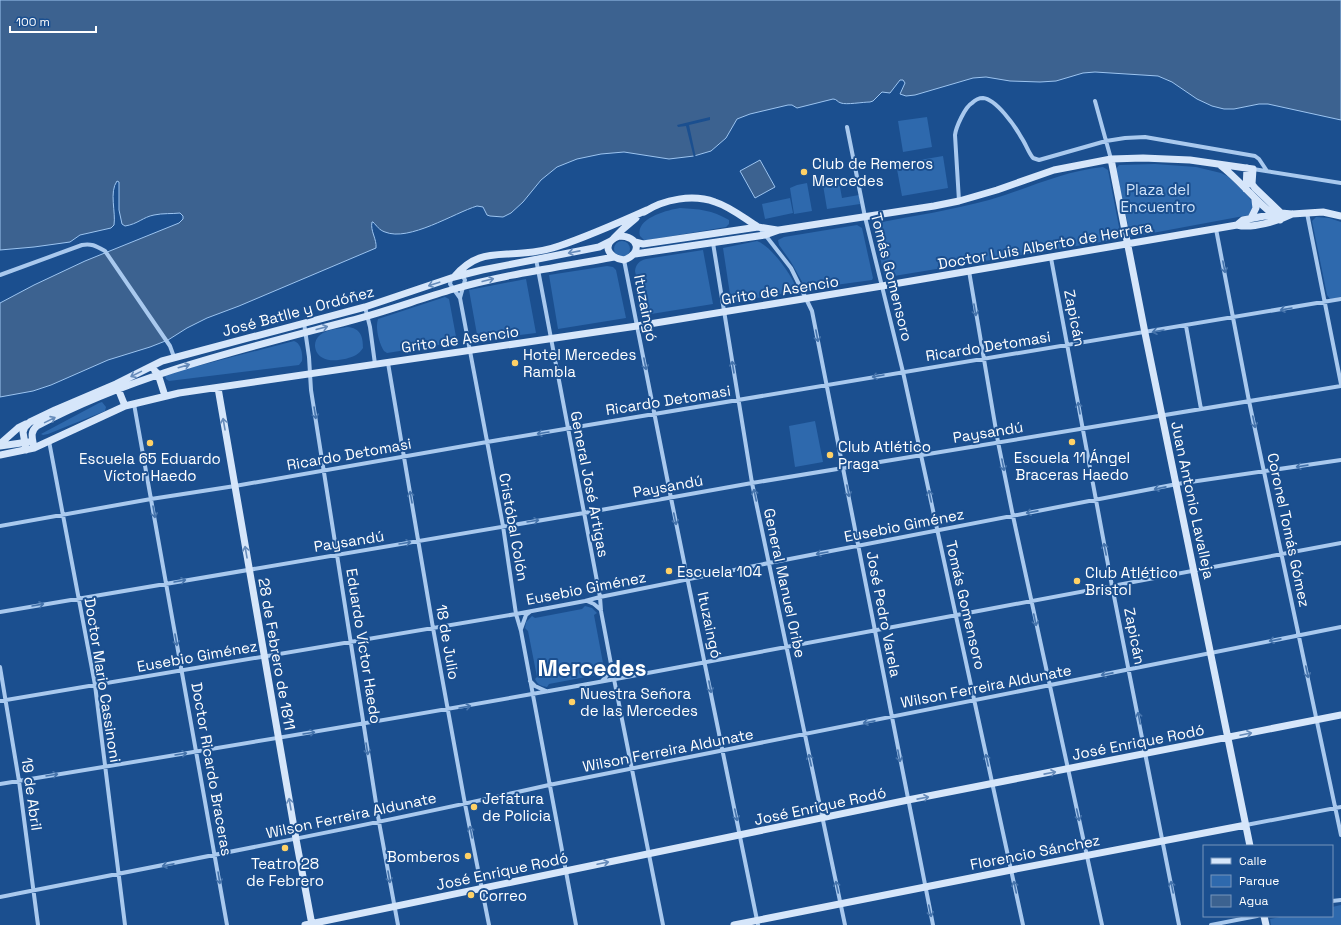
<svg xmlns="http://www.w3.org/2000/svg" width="1341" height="925" font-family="'Space Grotesk',sans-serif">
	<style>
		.green { fill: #2e69ad }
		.water { fill: #3c6290; stroke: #9cc4f0 }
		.pier { fill: #1b4f8f }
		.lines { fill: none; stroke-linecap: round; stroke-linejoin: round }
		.street { stroke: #a9c9ee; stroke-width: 4 }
		.secondary { stroke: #d6e6fa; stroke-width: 7 }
		.oneway { stroke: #668bba }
		.oneway2 { stroke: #4674ac }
		.poi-dot { fill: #ffd166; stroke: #1b4f8f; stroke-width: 1.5 }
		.labels { text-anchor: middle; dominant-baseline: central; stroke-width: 4; stroke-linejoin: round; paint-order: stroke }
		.poi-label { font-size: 15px; fill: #fff; stroke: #1b4f8f; text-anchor: start }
		.park-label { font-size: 15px; fill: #cfe3fa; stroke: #1b4f8f }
		.street-label { font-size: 15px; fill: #fff; stroke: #1b4f8f }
		.town-label { font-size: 23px; font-weight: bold; fill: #fff; stroke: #1b4f8f }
	</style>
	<rect width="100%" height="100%" fill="#1b4f8f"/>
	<path class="green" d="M927,117L932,147L903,152L898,121Z
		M943,156L948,188L902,196L896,164Z
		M1155,164L1196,167L1221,173L1229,177L1246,194L1251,200L1253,206L1249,215L1131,237L1130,235L1116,169L1119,165Z
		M1103,167L1108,170L1121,237L1119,239L888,277L884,275L873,226L876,223C914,216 952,210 989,200C1027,189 1063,171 1103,167Z
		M838,176L842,198L859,195L860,204L827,209L822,179Z
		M807,183L812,211L794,214L790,188L797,185Z
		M790,198L793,213L765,219L762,204Z
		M680,208C699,209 712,210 729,220V224L726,227L648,240H644L640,236C635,218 668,210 680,208Z
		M1316,217L1329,218L1341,222V297L1330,299L1327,295L1312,221Z
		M857,225L862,228L873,278L872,280L806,289L791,262L779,245L778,240L784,237Z
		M614 249a8 8 0 1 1 16 0a8 8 0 1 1-16 0Z
		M757,241C771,246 794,277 797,291L733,302L731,301L723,248Z
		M703,250L713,304L645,315L635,271C636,264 639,261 646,259Z
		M607,266L613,267L616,270L626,318L558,329L549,275Z
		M526,279L536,333L478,340L469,290Z
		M445,297L449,299L457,342L387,353L384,351C379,343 375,328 378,319Z
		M347,327C361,328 363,337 363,348C361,351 359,353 356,355C349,359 331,363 323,358C314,354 312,341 320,335C327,329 339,329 347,327Z
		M294,341C301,343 303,354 302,361L299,365L169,381L166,379L165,376L167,374Z
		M102,402L106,407L105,411L48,434L43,435L41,434L99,403Z
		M815,421L823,462L795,467L789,426Z
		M585,606L592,608L597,613L594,615L603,663L606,665C607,671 603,675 598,678L596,675L549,684L547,687C541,686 538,685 535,679L537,677L528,631L525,628L526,622L532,616L535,618L582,609Z
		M1341,905V925H1271L1270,919L1285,916H1332V907Z"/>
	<path class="water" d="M0,0H1341V120L1268,104H1259L1234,109H1224L1212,106L1197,99L1172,82L1158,76L1095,72L1083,73L1056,81L1040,82L1010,81L986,77L973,78L915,95L906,96L900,94L905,83L903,80H900L890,93L882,92L873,101L870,102C863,102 846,105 841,103C837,102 837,99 833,99L797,108L792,105H788L750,114L737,119L726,138L711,151L694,156L669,159L624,152L601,154L577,159L557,167L541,180L523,202L511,213L503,217L490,216L487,215L483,207L477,206C454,213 409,242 385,232C379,230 377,226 373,222H372C370,231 377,239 376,248L239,306L207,318L187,328L168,340L150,347L108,360L51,385L33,391L0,397V303L34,285L85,261L179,223L183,219V216L180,213C172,214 163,213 154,215C143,217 138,224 125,226L122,224L119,210V182L117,181C109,192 116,212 114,225L111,228L80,235L70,242L34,247L0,250Z
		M760,160L775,187L755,198L740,171Z"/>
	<path class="pier" d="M710,117V120L689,125L696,158H694L686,126L678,127L677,125Z"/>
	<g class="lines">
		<path class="street" d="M1095,101L1111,159
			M847,127L865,217L903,372L1023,925
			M1253,169L1341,183
			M959,201L955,135C956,127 965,107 972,103C975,100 979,98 983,98C996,99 1015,126 1021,137C1026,144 1028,152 1033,158L1039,160L1106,141L1125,138L1145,137L1255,156L1259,159L1267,171
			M1307,213L1341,384
			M759,227L791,268L812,311L933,925
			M1216,229L1249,401L1341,835
			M713,243L752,483L845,925
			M1051,258L1112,586L1179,925
			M536,259L600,597L601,611L611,664L663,925
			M624,260L671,498L758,925
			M969,271L998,442L1013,516L1102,925
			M0,275L82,245C91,243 96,246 105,251L170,346L174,357
			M451,279L450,284L460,298L503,526L516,614L521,631L576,925
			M460,298L465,280L462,275
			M365,307L370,327L375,364
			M304,323L309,357L311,390L337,555L379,822L398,925
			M1186,326L1201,409
			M388,363L433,628L465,804L489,925
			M134,404L227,925
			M49,441L95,685L125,925
			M0,526L151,499L235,486L487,442L1341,299
			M587,601L594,604L601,610
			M0,612L584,513L752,483L1341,386
			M521,629L526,615L531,611
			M0,667L19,781L38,925
			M530,681L535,686L546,691
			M602,681L609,673L611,667
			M0,701L516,614L585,601L600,597L769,563L1177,484L1341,460
			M0,784C207,750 414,716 621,678C861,634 1101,587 1341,543
			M1246,825L1341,807
			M0,897C183,861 367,826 549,785L1341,627
			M1332,901L1341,900
			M1211,925L1257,916"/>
		<path class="secondary" d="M1111,159L1145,333L1250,846
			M1220,165C1240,180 1254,200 1275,216
			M1246,189L1247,168
			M644,212C664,199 693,194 715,202C731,207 745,219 758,227
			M1251,218L1256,208L1255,200
			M1237,225L1243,220L1281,213L1292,214L1323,212L1341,216
			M619,236C639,236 643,253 624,260C607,258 601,243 619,236Z
			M614,238L623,229L636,218
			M635,242L643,244L758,227L777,230
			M635,254L765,235L779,230L934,206L959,201L997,190L1054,170L1111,159L1143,158L1190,160L1253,169L1252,184L1255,188L1281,213L1280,220
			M454,277C476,251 493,256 523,253C535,252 548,250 559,246C589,236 618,223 647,210
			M155,371L158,374L165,396
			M117,386L125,406
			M218,388L296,839L312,925
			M0,444L18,428L26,424
			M0,446L28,442
			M34,448C33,440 29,432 37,426C135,374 243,349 349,321C385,312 419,299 454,289C506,274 561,267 614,257
			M26,450L23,432L25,427L30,422L55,410L116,384L162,361L365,307L454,277L482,270L599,247L611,241
			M0,455L34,448L125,406L179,393L637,326L882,286L1237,225C1252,229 1278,221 1292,214
			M1264,916L1266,925
			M305,925L908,800L1341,715
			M734,925L1011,870L1246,825"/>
	</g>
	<defs><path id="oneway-shaft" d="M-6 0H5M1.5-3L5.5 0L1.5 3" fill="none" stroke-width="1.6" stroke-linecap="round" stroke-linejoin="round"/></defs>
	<g class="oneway">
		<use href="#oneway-shaft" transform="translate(574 252) rotate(169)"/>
		<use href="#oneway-shaft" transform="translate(488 280) rotate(-14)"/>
		<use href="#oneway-shaft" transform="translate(434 284) rotate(162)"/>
		<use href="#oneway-shaft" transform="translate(322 328) rotate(-15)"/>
		<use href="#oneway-shaft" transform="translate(184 366) rotate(-16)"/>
		<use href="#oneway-shaft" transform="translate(136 374) rotate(154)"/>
		<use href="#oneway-shaft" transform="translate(50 420) rotate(-26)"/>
		<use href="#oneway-shaft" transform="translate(224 424) rotate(-100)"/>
		<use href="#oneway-shaft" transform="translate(246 552) rotate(-100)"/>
		<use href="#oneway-shaft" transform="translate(1246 734) rotate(-12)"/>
		<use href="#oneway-shaft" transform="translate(1050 773) rotate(-11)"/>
		<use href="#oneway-shaft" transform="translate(923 798) rotate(-11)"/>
		<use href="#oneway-shaft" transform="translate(290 804) rotate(-100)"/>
		<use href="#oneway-shaft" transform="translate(603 863) rotate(-12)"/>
	</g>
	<g class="oneway2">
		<use href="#oneway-shaft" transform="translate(1224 267) rotate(79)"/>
		<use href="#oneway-shaft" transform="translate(1286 309) rotate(170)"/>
		<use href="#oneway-shaft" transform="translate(975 310) rotate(80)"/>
		<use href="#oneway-shaft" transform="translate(1158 331) rotate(170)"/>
		<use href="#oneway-shaft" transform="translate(817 336) rotate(79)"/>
		<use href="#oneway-shaft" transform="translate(645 364) rotate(79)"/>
		<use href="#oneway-shaft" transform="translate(733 367) rotate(-99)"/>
		<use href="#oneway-shaft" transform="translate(878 376) rotate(170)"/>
		<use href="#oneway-shaft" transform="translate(1079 408) rotate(-100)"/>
		<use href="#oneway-shaft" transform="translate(315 413) rotate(81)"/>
		<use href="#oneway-shaft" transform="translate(1254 422) rotate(78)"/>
		<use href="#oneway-shaft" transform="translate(543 433) rotate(171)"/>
		<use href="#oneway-shaft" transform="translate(1003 465) rotate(79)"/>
		<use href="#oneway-shaft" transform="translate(1302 466) rotate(172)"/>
		<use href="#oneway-shaft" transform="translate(1160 488) rotate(169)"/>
		<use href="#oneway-shaft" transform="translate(848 491) rotate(79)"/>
		<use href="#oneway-shaft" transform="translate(755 495) rotate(-102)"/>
		<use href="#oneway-shaft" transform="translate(930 496) rotate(-102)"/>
		<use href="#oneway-shaft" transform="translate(411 497) rotate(-100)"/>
		<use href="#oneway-shaft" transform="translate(154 512) rotate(80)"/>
		<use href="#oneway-shaft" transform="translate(1032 512) rotate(169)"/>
		<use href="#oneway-shaft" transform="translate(675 519) rotate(78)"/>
		<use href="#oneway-shaft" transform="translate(533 521) rotate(-9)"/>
		<use href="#oneway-shaft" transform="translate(405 543) rotate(-9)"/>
		<use href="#oneway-shaft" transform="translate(1105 549) rotate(-101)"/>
		<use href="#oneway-shaft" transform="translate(822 553) rotate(170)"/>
		<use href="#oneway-shaft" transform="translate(180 581) rotate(-10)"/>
		<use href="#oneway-shaft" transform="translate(38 605) rotate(-10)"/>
		<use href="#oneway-shaft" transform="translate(1035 620) rotate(78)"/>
		<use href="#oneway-shaft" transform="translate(176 640) rotate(80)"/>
		<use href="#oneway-shaft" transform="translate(1275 640) rotate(169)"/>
		<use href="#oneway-shaft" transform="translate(1307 672) rotate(78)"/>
		<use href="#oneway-shaft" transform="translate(1107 674) rotate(169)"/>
		<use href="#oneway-shaft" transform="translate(710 687) rotate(79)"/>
		<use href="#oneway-shaft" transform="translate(465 707) rotate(-10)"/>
		<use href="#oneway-shaft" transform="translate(1139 718) rotate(-101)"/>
		<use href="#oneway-shaft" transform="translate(869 722) rotate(169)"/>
		<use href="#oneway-shaft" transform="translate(309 733) rotate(-9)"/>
		<use href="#oneway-shaft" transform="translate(367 749) rotate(81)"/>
		<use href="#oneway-shaft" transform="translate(181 754) rotate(-9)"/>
		<use href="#oneway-shaft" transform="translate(899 756) rotate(79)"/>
		<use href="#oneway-shaft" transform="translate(810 760) rotate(-102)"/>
		<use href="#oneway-shaft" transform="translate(987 760) rotate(-102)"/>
		<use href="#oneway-shaft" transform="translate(52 775) rotate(-9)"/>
		<use href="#oneway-shaft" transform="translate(736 815) rotate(78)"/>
		<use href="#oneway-shaft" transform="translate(1078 815) rotate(77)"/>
		<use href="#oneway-shaft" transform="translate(471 832) rotate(-101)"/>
		<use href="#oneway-shaft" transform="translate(168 865) rotate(169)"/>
		<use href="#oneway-shaft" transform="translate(389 877) rotate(80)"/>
		<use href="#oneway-shaft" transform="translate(219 878) rotate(81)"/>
		<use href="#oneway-shaft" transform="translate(837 887) rotate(-102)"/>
		<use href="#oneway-shaft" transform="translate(1015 887) rotate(-102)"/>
		<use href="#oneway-shaft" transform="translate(1172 887) rotate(-101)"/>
		<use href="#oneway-shaft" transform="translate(930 911) rotate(78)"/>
	</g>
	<g class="poi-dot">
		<circle cx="804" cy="172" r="4"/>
		<circle cx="515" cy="363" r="4"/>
		<circle cx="1072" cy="442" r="4"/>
		<circle cx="150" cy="443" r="4"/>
		<circle cx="830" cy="455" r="4"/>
		<circle cx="669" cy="571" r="4"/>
		<circle cx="1077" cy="581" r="4"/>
		<circle cx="572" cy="702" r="4"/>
		<circle cx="474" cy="807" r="4"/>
		<circle cx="285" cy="848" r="4"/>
		<circle cx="468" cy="856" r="4"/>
		<circle cx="471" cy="895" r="4"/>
	</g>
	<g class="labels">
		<g class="poi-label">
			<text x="812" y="163">Club de Remeros<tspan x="812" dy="17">Mercedes</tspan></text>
			<text x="523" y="354">Hotel Mercedes<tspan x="523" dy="17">Rambla</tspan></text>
			<text x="838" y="446">Club Atlético<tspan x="838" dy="17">Praga</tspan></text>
			<text x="1072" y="457" text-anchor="middle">Escuela 11 Ángel<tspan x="1072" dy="17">Braceras Haedo</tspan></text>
			<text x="150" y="458" text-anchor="middle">Escuela 65 Eduardo<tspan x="150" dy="17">Víctor Haedo</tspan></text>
			<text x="677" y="571">Escuela 104</text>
			<text x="1085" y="572">Club Atlético<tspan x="1085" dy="17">Bristol</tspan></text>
			<text x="580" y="693">Nuestra Señora<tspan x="580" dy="17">de las Mercedes</tspan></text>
			<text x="482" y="798">Jefatura<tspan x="482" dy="17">de Policia</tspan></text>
			<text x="460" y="856" text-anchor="end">Bomberos</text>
			<text x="285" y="863" text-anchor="middle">Teatro 28<tspan x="285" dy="17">de Febrero</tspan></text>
			<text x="479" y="895">Correo</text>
		</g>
		<g class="park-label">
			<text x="1158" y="189">Plaza del<tspan x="1158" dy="17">Encuentro</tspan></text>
		</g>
		<g class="street-label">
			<text transform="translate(1045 245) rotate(-10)">Doctor Luis Alberto de Herrera</text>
			<text transform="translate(892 277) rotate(76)">Tomás Gomensoro</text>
			<text transform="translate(780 290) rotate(-9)">Grito de Asencio</text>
			<text transform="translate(646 308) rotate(79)">Ituzaingó</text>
			<text transform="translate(298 311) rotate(-15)">José Batlle y Ordóñez</text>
			<text transform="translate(1075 318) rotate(79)">Zapicán</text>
			<text transform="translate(460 339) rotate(-8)">Grito de Asencio</text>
			<text transform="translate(988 346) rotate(-9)">Ricardo Detomasi</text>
			<text transform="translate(668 400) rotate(-9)">Ricardo Detomasi</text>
			<text transform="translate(988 432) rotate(-9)">Paysandú</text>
			<text transform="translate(349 454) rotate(-10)">Ricardo Detomasi</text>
			<text transform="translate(590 484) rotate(79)">General José Artigas</text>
			<text transform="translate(668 486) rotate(-10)">Paysandú</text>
			<text transform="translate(1193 500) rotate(78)">Juan Antonio Lavalleja</text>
			<text transform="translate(904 525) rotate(-11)">Eusebio Giménez</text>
			<text transform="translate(514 527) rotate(80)">Cristóbal Colón</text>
			<text transform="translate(1289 530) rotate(78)">Coronel Tomás Gómez</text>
			<text transform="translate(349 541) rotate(-9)">Paysandú</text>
			<text transform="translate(785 583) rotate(78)">General Manuel Oribe</text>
			<text transform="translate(586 588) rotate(-11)">Eusebio Giménez</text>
			<text transform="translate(966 605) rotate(77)">Tomás Gomensoro</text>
			<text transform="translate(884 614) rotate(79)">José Pedro Varela</text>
			<text transform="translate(710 625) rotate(78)">Ituzaingó</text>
			<text transform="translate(1135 636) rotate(79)">Zapicán</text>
			<text transform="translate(448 642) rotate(80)">18 de Julio</text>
			<text transform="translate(364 646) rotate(81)">Eduardo Víctor Haedo</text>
			<text transform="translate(277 654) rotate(80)">28 de Febrero de 1811</text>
			<text transform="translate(197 656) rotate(-10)">Eusebio Giménez</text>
			<text transform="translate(103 680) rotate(81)">Doctor Mario Cassinoni</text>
			<text transform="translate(986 686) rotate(-11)">Wilson Ferreira Aldunate</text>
			<text transform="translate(1138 742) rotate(-11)">José Enrique Rodó</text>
			<text transform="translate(668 750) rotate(-11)">Wilson Ferreira Aldunate</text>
			<text transform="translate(212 769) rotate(80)">Doctor Ricardo Braceras</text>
			<text transform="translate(32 794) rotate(82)">19 de Abril</text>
			<text transform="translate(820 806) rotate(-12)">José Enrique Rodó</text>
			<text transform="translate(351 815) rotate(-12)">Wilson Ferreira Aldunate</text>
			<text transform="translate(1035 852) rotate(-11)">Florencio Sánchez</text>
			<text transform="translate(502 871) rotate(-12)">José Enrique Rodó</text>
		</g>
		<g class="town-label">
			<text x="592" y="668">Mercedes</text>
		</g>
	</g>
	<rect x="1203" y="845" width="130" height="72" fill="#1b4f8f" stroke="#7695bc"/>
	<rect x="1211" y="858" width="20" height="6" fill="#d6e6fa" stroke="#7695bc"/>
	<text x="1239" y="865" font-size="12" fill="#ffffff">Calle</text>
	<rect x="1211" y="875" width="20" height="12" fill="#2e69ad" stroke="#7695bc"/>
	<text x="1239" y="885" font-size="12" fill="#ffffff">Parque</text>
	<rect x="1211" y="895" width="20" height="12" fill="#3c6290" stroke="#7695bc"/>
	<text x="1239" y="905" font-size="12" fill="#ffffff">Agua</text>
	<path d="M10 26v6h86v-6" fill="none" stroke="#ffffff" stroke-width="2"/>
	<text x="16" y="26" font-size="12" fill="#ffffff" stroke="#1b4f8f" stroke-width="3" paint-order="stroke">100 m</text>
</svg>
